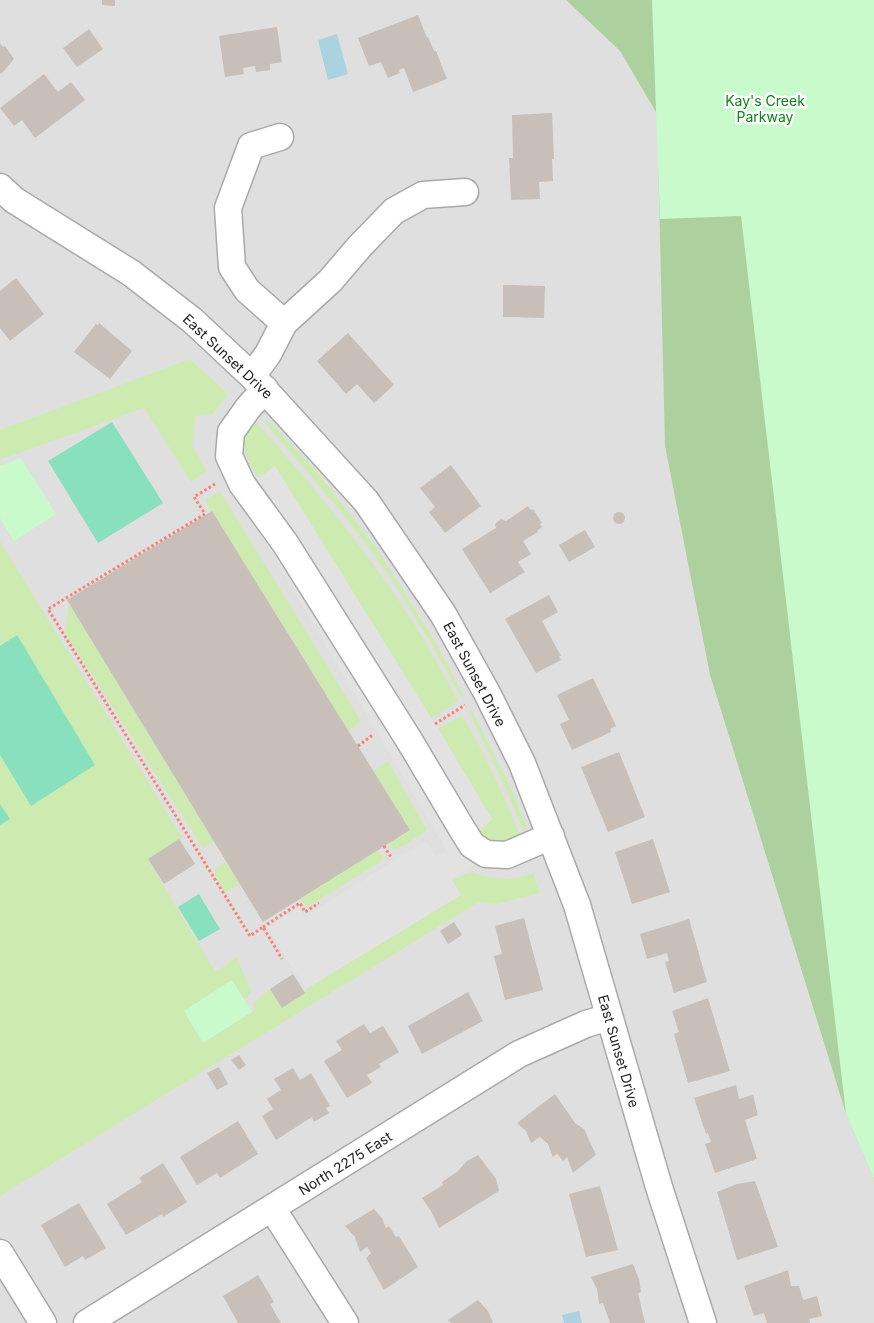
<svg xmlns="http://www.w3.org/2000/svg" width="874" height="1323" font-family="Inter,sans-serif">
	<style>
		.residential { fill: #e0dfdf }
		.grass { fill: #cdebb0 }
		.forest { fill: #add19e }
		.park { fill: #c8facc }
		.pitch { fill: #88e0be }
		.parking { fill: #e2e2e2 }
		.water { fill: #aad3df }
		.building { fill: #c7bfb8 }
		.lines { fill: none; stroke-linecap: round; stroke-linejoin: round }
		.minor-casing { stroke: #a9a9a9; stroke-width: 29 }
		.path { stroke: #fa8072; stroke-width: 3; stroke-dasharray: 2.5 2.5; stroke-linecap: butt }
		.minor { stroke: #fff; stroke-width: 26 }
		.labels { text-anchor: middle; dominant-baseline: central; stroke-width: 5; stroke-linejoin: round; paint-order: stroke }
		.park-label { font-size: 14px; fill: #0c8416; stroke: #fff }
		.street-label { font-size: 14px; fill: #222; stroke: #fff }
	</style>
	<rect width="100%" height="100%" fill="#f2efe9"/>
	<path class="residential" d="M0,0H566L620,51L657,114L666,447L710,675L846,1114L874,1179V1323H0Z"/>
	<path class="grass" d="M190,359L228,394L213,414L196,416L192,446L207,471L191,482L144,408L0,460V430Z
		M267,419L313,467L377,549L433,638L464,695L461,697C431,642 398,586 360,536C330,497 297,460 265,423Z
		M257,423C310,482 361,544 406,611C425,640 442,671 458,701L431,719L275,467L259,477C245,462 236,436 257,423Z
		M220,491L361,721L349,731L212,511L209,510L206,499Z
		M0,541L182,837L148,860L215,971H218L236,957L252,992L244,1000L232,980L184,1011L203,1043L255,1010L252,1004L270,989L282,1007L305,993L306,989L460,895L452,880L470,872C491,878 513,883 533,873L540,893L496,904L479,902L0,1196Z
		M69,604L214,841L203,848L65,633Z
		M472,711L511,788L527,827L524,832L508,794L469,712Z
		M462,715C485,752 501,792 519,832V835L516,837C501,843 489,845 477,833L492,819L438,729Z
		M388,761L427,830L399,849L390,848L388,844L410,829L373,771Z
		M377,850L383,857L379,863L307,907L301,899Z
		M226,862L240,884L225,893L215,875L216,868Z"/>
	<path class="forest" d="M566,0H874V1179L846,1114L710,675L665,446L657,114L620,51Z"/>
	<path class="park" d="M652,0H874V1179L846,1114L741,216L660,219Z
		M21,458L56,514L14,541L0,518V466Z
		M232,980L252,1012L203,1043L184,1011Z"/>
	<path class="pitch" d="M112,422L163,503L98,543L48,461Z
		M17,635L95,765L31,806L0,755V646Z
		M0,804L10,819L0,825Z
		M199,894L220,929L199,941L178,907Z"/>
	<path class="parking" d="M275,466L435,724L492,819L477,833L485,858L451,878L461,895L306,989L268,928L298,908L304,917L426,841L436,856L447,851L236,493Z"/>
	<path class="water" d="M337,34L348,74L328,80L318,40Z
		M579,1311L582,1323H564L562,1315Z"/>
	<path class="building" d="M102,0H115V6L102,5Z
		M418,15L427,38L428,37L434,51H436L447,79L413,92L404,68L399,70L400,73L388,78L381,62L369,66L358,38Z
		M277,27L282,62L270,64V70L256,72L255,66L243,68L244,74L225,77L219,36Z
		M89,29L103,49L77,67L63,48Z
		M0,43L3,47L5,46L14,59L4,71L0,74Z
		M44,74L58,92L71,82L85,100L35,138L22,120L14,126L0,108Z
		M552,113L554,159H552L553,181L539,182L540,199L511,200L509,158H513L512,115Z
		M16,278L44,314L10,341L0,328V291Z
		M503,285L545,286L544,318L503,317Z
		M99,323L132,351L110,379L74,352L96,324L98,325Z
		M348,333L394,385L374,403L357,384L346,394L317,361Z
		M451,465L481,506L445,533L429,512L435,507L420,488Z
		M528,506L531,510L533,509L542,523L540,524L542,527L537,531L538,532L523,541L531,554L518,562L525,572L490,593L462,549L496,528L495,524L501,519L506,521Z
		M212,511L410,830L263,922L67,600Z
		M613 518a6 6 0 1 1 12 0a6 6 0 1 1-12 0Z
		M585,530L595,547L569,562L559,545Z
		M549,595L558,612L542,621L561,656H559L561,660L536,673L505,619Z
		M593,678L616,726L610,729L611,732L572,750L560,724L569,720L557,695Z
		M619,752L645,817L608,832L581,767Z
		M179,839L195,864L164,884L148,859Z
		M653,839L670,892L632,904L615,852Z
		M524,918L543,990L505,1000L494,956L502,954L495,926Z
		M689,919L707,982L674,993L665,962L669,961L667,953L647,959L640,934Z
		M454,922L462,935L448,944L440,931Z
		M293,974L305,993L282,1008L270,989Z
		M468,992L483,1021L422,1054L408,1026Z
		M708,998L730,1071L688,1083L674,1034L679,1032L672,1011Z
		M364,1024L370,1033L383,1026L399,1052L379,1064L381,1067L367,1075L372,1083L347,1098L324,1061L342,1050L336,1041Z
		M239,1055L246,1065L239,1070L231,1060Z
		M219,1067L228,1084L217,1090L207,1073Z
		M293,1068L300,1080L311,1073L330,1106L326,1108L329,1113L314,1122L312,1117L276,1140L262,1116L273,1109L267,1099L281,1090L274,1079Z
		M736,1085L739,1099L753,1095L758,1115L745,1120L757,1159L715,1173L705,1144L711,1142L708,1133L706,1134L694,1098Z
		M555,1094L575,1123L584,1129L596,1155L573,1173L567,1157L563,1161L557,1154L553,1157L548,1144L540,1137L531,1143L526,1131L517,1123Z
		M238,1121L258,1154L220,1178L217,1173L197,1185L180,1157Z
		M478,1155L496,1179L499,1191L439,1228L431,1211L422,1198L443,1185L442,1182L457,1172L467,1161Z
		M163,1163L187,1202L163,1217L162,1214L126,1235L107,1204L142,1182L139,1178Z
		M755,1181L778,1247L737,1260L717,1192L737,1184Z
		M600,1186L618,1250L586,1257L569,1194Z
		M79,1203L106,1248L85,1260L83,1256L65,1267L41,1225Z
		M374,1209L382,1218L386,1228L389,1226L396,1237L399,1236L418,1267L384,1290L366,1258L371,1253L367,1247L360,1252L355,1237L345,1226Z
		M633,1264L639,1279L641,1292L638,1293L645,1323H610L603,1303L599,1304L597,1289L591,1277Z
		M788,1270L791,1286H799L803,1300L817,1296L822,1316L809,1319L810,1323H767L764,1313L754,1316L744,1286Z
		M258,1275L274,1302L270,1304L281,1323H238L223,1296Z
		M478,1300L488,1311L493,1323H451L448,1320Z"/>
	<g class="lines">
		<g class="minor-casing">
			<path id="minor" d="M280,137L251,146L228,208L232,267L247,290L284,323
				M0,187L14,200L131,273L192,320L252,376L366,501L443,614L487,693L522,763L577,905L659,1187L703,1323
				M252,376L268,354L284,323L330,281L360,246L394,211L423,195L465,192
				M265,389L248,408L231,432L229,456L242,484L285,543L409,740L462,829L472,845L486,854L507,855L551,836
				M272,1208L345,1323
				M0,1253L43,1323
				M87,1323L519,1054L586,1024L609,1017"/>
		</g>
		<path class="path" d="M215,484L194,497L205,514L48,609L250,936L263,927L282,959
			M435,724L465,705
			M358,746L374,734
			M384,846L391,857
			M263,927L300,903L305,912L319,903"/>
		<use href="#minor" class="minor"/>
	</g>
	<g class="labels">
		<g class="park-label">
			<text x="765" y="100">Kay's Creek<tspan x="765" dy="16">Parkway</tspan></text>
		</g>
		<g class="street-label">
			<text transform="translate(228 356) rotate(43)">East Sunset Drive</text>
			<text transform="translate(475 674) rotate(62)">East Sunset Drive</text>
			<text transform="translate(619 1051) rotate(74)">East Sunset Drive</text>
			<text transform="translate(345 1163) rotate(-32)">North 2275 East</text>
		</g>
	</g>
</svg>
